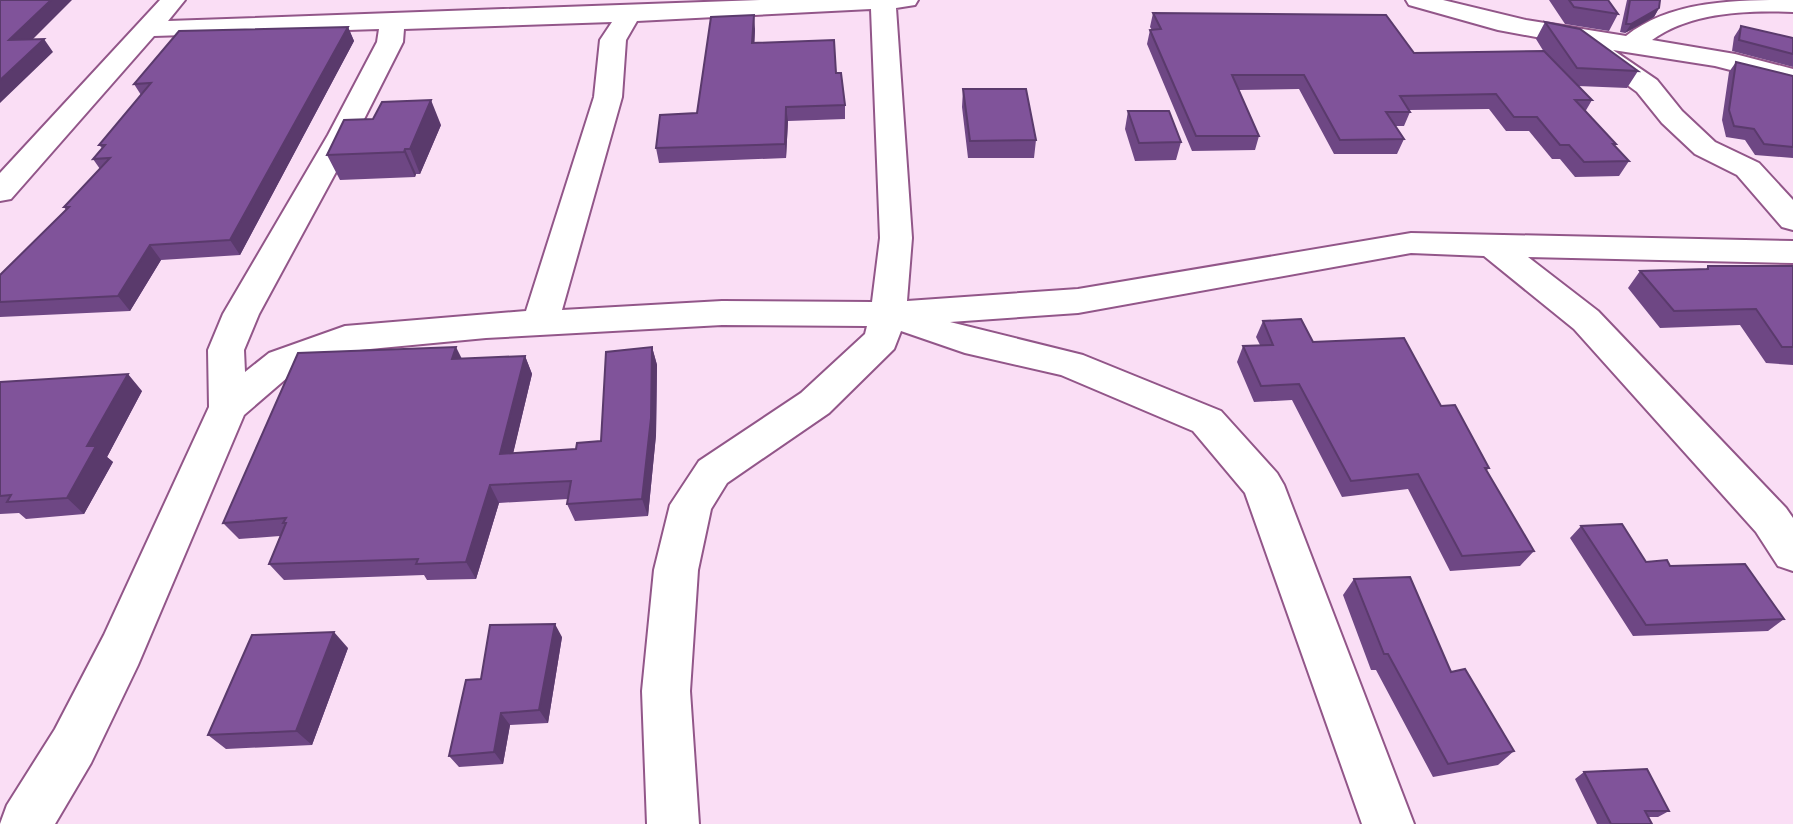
<svg xmlns="http://www.w3.org/2000/svg" width="1793" height="824" font-family="'Roboto Serif',serif">
	<style>
		.lines { fill: none; stroke-linecap: round; stroke-linejoin: round }
		.minor-casing { stroke: #925689; stroke-width: 4 }
		.minor { fill: #fff; fill-rule: evenodd }
		.wall { fill: #6e4784 }
		.shaded-wall { fill: #5a3a6c }
		.building { fill: #80539a; stroke: #5a3a6c; stroke-width: 2 }
	</style>
	<rect width="100%" height="100%" fill="#fadef5"/>
	<g class="lines">
		<g class="minor-casing">
			<path id="minor" d="M160,0H185L168,21L760,0H918L915,5L896,8L912,238L907,301L1078,289L1411,233L1793,241V263L1528,257L1598,311L1786,508L1793,518V571L1778,566L1756,532L1574,329L1484,256L1411,253L1078,313L950,322L1083,355L1221,411L1277,473L1284,485L1414,824H1362L1245,493L1193,431L1061,375L965,353L901,331L894,349L829,413L727,483L711,509L698,570L690,691L699,824H647L642,691L654,570L670,505L699,461L801,393L865,334L867,326L722,325L486,338L349,351L295,371L244,415L138,665L91,763L55,824H0L7,805L55,729L104,635L209,407L208,350L223,314L328,135L377,42L379,29L154,36L11,199L0,201V173ZM871,9L880,238L872,302L722,301L562,310L622,97L626,40L637,21ZM612,22L600,40L594,97L526,311L345,326L269,353L245,372L244,350L259,314L356,135L403,42L404,29Z
				M1406,0H1443L1526,20L1626,36C1671,0 1737,0 1793,0V12C1748,10 1690,12 1652,40L1735,54L1793,69V86L1715,66L1613,50L1657,80L1682,111L1715,142L1759,163L1793,200V230L1782,227L1737,175L1695,154L1662,123L1637,92L1582,52L1579,45L1498,30L1409,5Z"/>
		</g>
		<use href="#minor" class="minor"/>
	</g>
	<path class="wall" d="M1549,0H1608L1618,14L1609,31L1565,24Z
		M1627,0H1660L1659,8L1654,17L1625,33L1620,32Z
		M1153,13L1414,53L1544,52L1536,39L1545,22L1638,71L1627,88L1578,86L1592,100L1585,112L1616,144L1615,146L1629,161L1619,176L1575,177L1560,159H1552L1529,131H1506L1489,109L1409,110L1410,112L1404,126H1395L1404,139L1397,154H1334L1299,89L1239,90L1259,136L1255,150L1192,151L1147,44L1150,30H1152L1150,27Z
		M1741,26L1793,38V67L1732,51L1734,37Z
		M348,27L354,41L240,255L161,260L130,311L0,317V275L66,210L64,207L100,169L93,159L102,148L99,145L141,95L134,84Z
		M755,29L754,43L836,73L845,105V119L788,121L786,158L659,163L656,148L697,113Z
		M1736,62L1793,76V158L1755,155L1745,140L1726,137L1722,120L1729,72Z
		M963,89L1036,140L1034,158H968L962,107Z
		M1128,111L1181,142L1176,160L1135,161L1125,129Z
		M441,125L420,174H416L415,177L340,180L327,155Z
		M1708,266H1793V365L1766,363L1740,325L1660,328L1628,288L1640,271L1706,269Z
		M1263,321L1313,342L1441,406L1489,468L1486,471L1534,551L1520,566L1450,571L1408,489L1342,497L1292,400L1254,402L1237,362L1243,346L1260,345L1256,337Z
		M652,347L657,365L656,435L648,516L575,521L567,504L568,499L499,503L476,579L427,580L424,575L284,580L269,564L280,536L239,539L223,523L462,359L525,356L532,374L513,453L576,449L601,441Z
		M0,382L142,391L107,457L113,462L84,514L26,519L19,513L0,514Z
		M1581,526L1646,562L1670,566L1784,619L1768,631L1633,636L1570,538Z
		M1354,579L1451,672L1514,751L1498,765L1433,777L1376,670H1371L1343,595Z
		M562,637L548,723L510,725L503,764L459,767L449,756L481,679Z
		M348,648L312,745L226,749L208,735Z
		M1584,772L1669,811L1658,817H1648L1652,824H1597L1575,779Z"/>
	<path class="shaded-wall" d="M51,0H72L19,53L9,40Z
		M1659,8L1654,17L1625,33L1631,24Z
		M754,15L755,29L754,56L752,43Z
		M348,27L354,41L240,255L230,240Z
		M44,39L53,52L0,103V80Z
		M431,100L441,125L420,174L410,149Z
		M786,107L788,121L786,158L785,144Z
		M405,149L416,174L415,177L404,152Z
		M150,245L161,260L130,311L118,296Z
		M456,347L465,365L452,359Z
		M652,347L657,365L656,435L648,516L642,499Z
		M525,356L532,374L509,471L500,454Z
		M128,374L142,391L107,457L113,462L84,514L67,498L87,446Z
		M490,485L499,503L476,579L466,562Z
		M555,624L562,637L548,723L539,710Z
		M334,632L348,648L312,745L296,731Z
		M501,713L510,725L503,764L494,752Z"/>
	<path class="building" d="M0,0H51L9,40L44,39L0,80Z
		M1569,0H1608L1618,14L1574,7Z
		M1630,0H1660L1659,8L1631,24H1626Z
		M1153,13L1386,15L1414,53L1544,51L1592,100H1575L1616,144H1613L1629,161L1584,162L1569,145H1560L1537,117H1514L1496,94L1400,96L1410,112H1386L1404,139L1340,140L1304,75H1232L1259,136H1196L1150,30L1161,29Z
		M754,15L752,43L834,40L836,73H841L845,105L786,107L785,144L656,148L660,115L697,113L711,17Z
		M1545,22L1580,29L1638,71L1577,68Z
		M1741,26L1793,38V54L1739,40Z
		M348,27L230,240L150,245L118,296L0,302V275L69,207H64L110,158L93,159L105,145H99L151,83L134,84L179,31Z
		M1736,62L1793,76V147L1764,144L1754,129L1734,126L1729,110Z
		M963,89H1026L1036,140L970,141Z
		M431,100L410,149H405L404,152L327,155L344,120L373,119L382,102Z
		M1128,111H1169L1181,142L1139,143Z
		M1708,266H1793V347H1782L1756,309L1674,311L1640,271L1708,269Z
		M1301,319L1313,342L1404,338L1441,406L1455,405L1489,468H1485L1534,551L1462,556L1418,474L1351,481L1299,384L1261,386L1243,346L1273,345L1263,321Z
		M456,347L452,359L525,356L500,454L576,449L577,443L601,441L606,352L652,347L651,418L642,499L567,504L571,481L490,485L466,562L416,564L418,559L269,564L286,523H283L286,518L223,523L298,353Z
		M128,374L87,446H96L67,498L7,502L11,495L0,496V382Z
		M1622,524L1646,562L1667,560L1670,566L1745,564L1784,619L1646,625L1581,526Z
		M1410,577L1451,672L1465,669L1514,751L1448,764L1388,654H1384L1354,579Z
		M555,624L539,710L501,713L494,752L449,756L466,680L481,679L490,625Z
		M334,632L296,731L208,735L252,635Z
		M1647,769L1669,811H1645L1652,824H1611L1584,772Z"/>
</svg>
